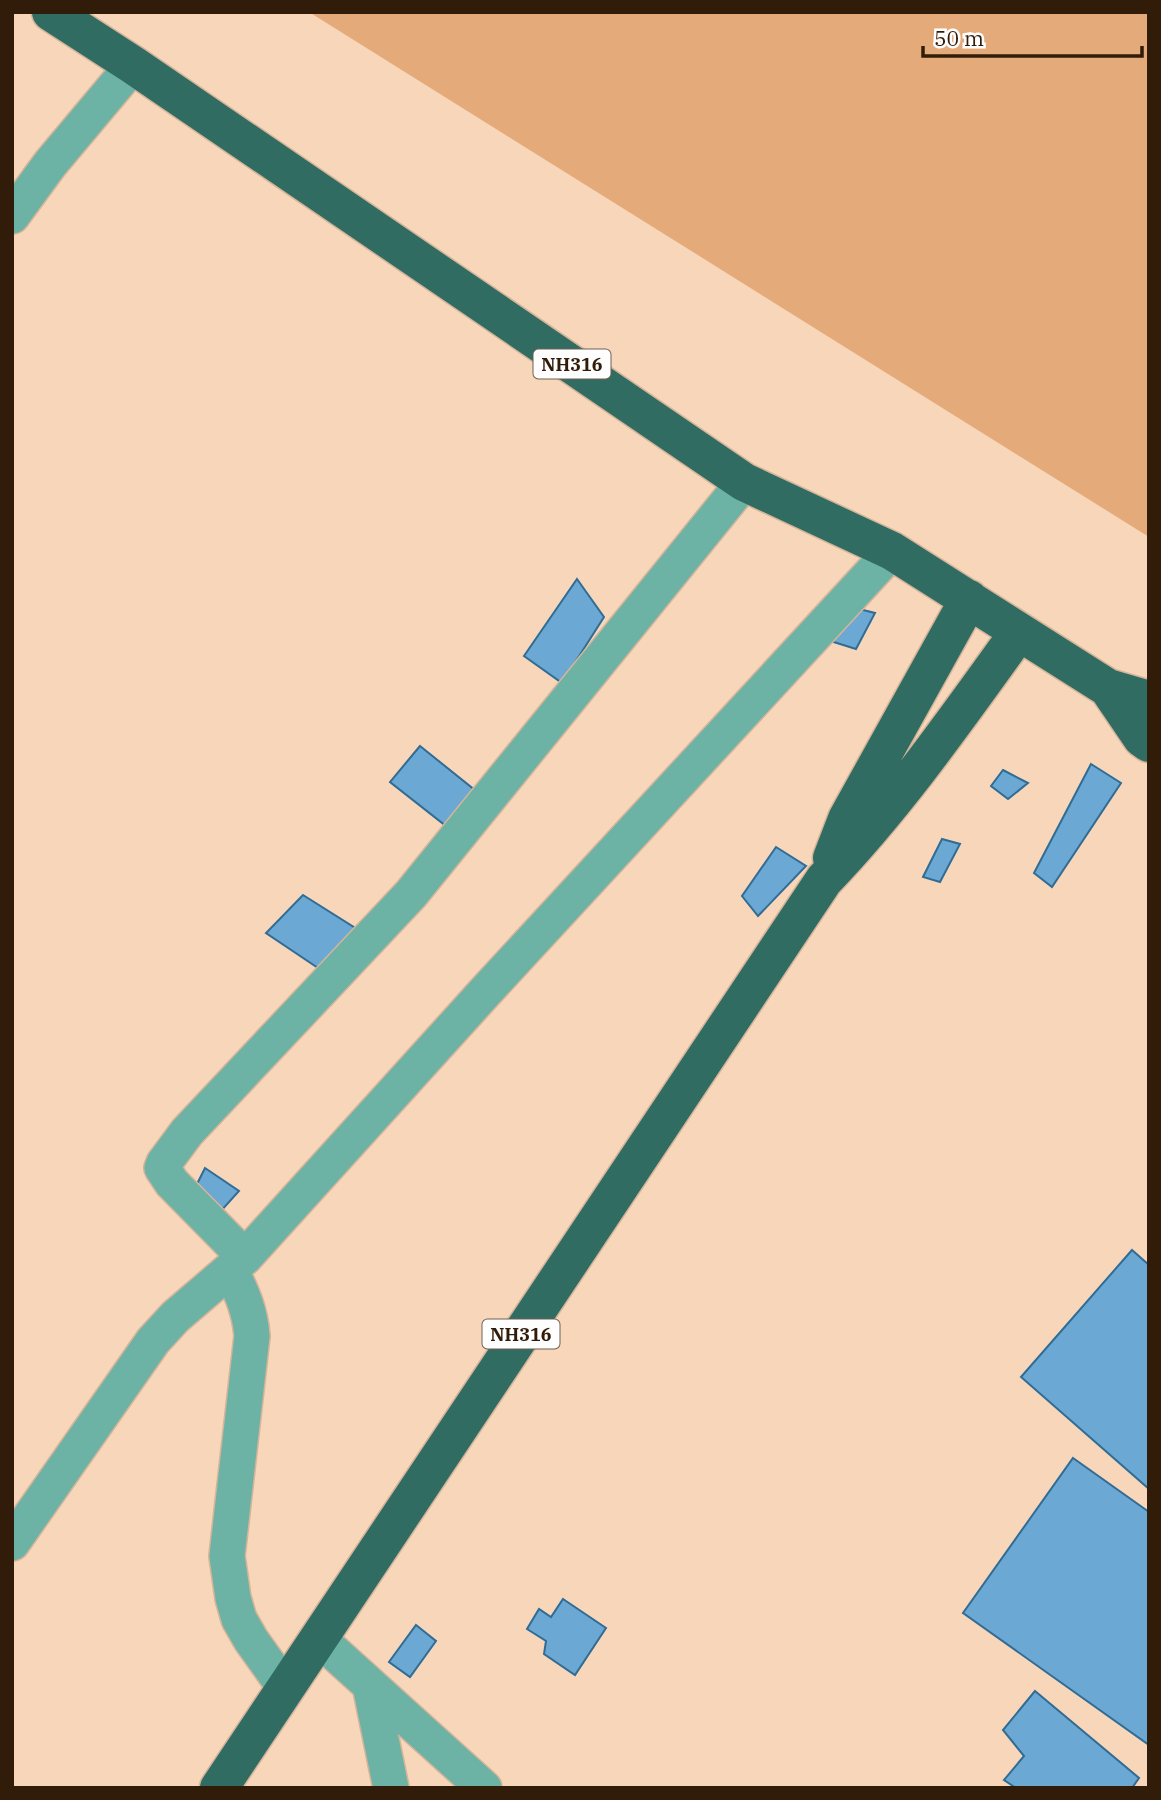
<svg xmlns="http://www.w3.org/2000/svg" width="1161" height="1800" font-family="'IBM Plex Serif',serif">
	<style>
		.green { fill: #e5aa7a }
		.building { fill: #6ba8d3; stroke: #306c94; stroke-width: 2 }
		.lines { fill: none; stroke-linecap: round; stroke-linejoin: round }
		.minor-casing { stroke: #d4b59a; stroke-width: 38 }
		.highway-casing { stroke: #d4b59a; stroke-width: 41 }
		.minor { stroke: #6cb2a5; stroke-width: 35 }
		.highway { stroke: #306c62; stroke-width: 38 }
		.labels { text-anchor: middle; dominant-baseline: central; stroke-width: 6; stroke-linejoin: round; paint-order: stroke }
		.shield { fill: #fefefe; stroke: #6e6052; stroke-width: 2 }
		.shield-label { font-size: 18px; font-weight: bold; fill: #311c09 }
	</style>
	<rect width="100%" height="100%" fill="#f8d6ba"/>
	<path class="green" d="M309,12H1149V537Z"/>
	<path class="building" d="M577,579L604,617L562,683L524,656Z
		M855,608L875,613L856,649L824,639Z
		M420,746L476,791L446,826L390,782Z
		M1091,764L1121,783L1052,887L1034,873Z
		M1003,770L1028,783L1008,799L991,786Z
		M942,839L960,844L940,882L923,877Z
		M776,847L806,866L758,916L742,896Z
		M303,895L360,931L321,970L266,933Z
		M205,1168L239,1191L221,1211L194,1190Z
		M1132,1250L1149,1265V1489L1021,1377Z
		M1073,1458L1149,1512V1745L963,1613Z
		M563,1599L606,1628L575,1675L544,1654L546,1641L527,1629L539,1609L551,1617Z
		M416,1625L436,1641L410,1677L389,1662Z
		M1035,1691L1139,1778L1132,1788H1016L1004,1780L1024,1756L1003,1730Z"/>
	<g class="lines">
		<g class="minor-casing">
			<path id="minor" d="M12,216L50,164L133,65
				M245,1257L172,1183L162,1168L164,1163L187,1132L411,894L744,482
				M231,1271C242,1293 250,1311 252,1336L227,1556L233,1598L239,1619L251,1640L286,1689
				M12,1543L153,1341L175,1317L245,1257L485,992L892,551
				M318,1638L484,1788
				M370,1685L391,1788"/>
		</g>
		<g class="highway-casing">
			<path id="highway" d="M51,12L133,65L744,482L892,551L1108,688L1149,700
				M1108,688L1142,738L1149,743
				M832,858L847,819L969,599
				M219,1788L824,880C897,804 957,718 1019,632"/>
		</g>
		<use href="#minor" class="minor"/>
		<use href="#highway" class="highway"/>
	</g>
	<g class="labels">
		<g class="shield">
			<rect x="533.5" y="349.5" width="77" height="29" rx="5"/>
			<rect x="482.5" y="1319.5" width="77" height="29" rx="5"/>
		</g>
		<g class="shield-label">
			<text x="572" y="364">NH316</text>
			<text x="521" y="1334">NH316</text>
		</g>
	</g>
	<rect width="1161" height="1800" fill="none" stroke="#311c09" stroke-width="28"/>
	<path d="M923 46v10h219v-10" fill="none" stroke="#311c09" stroke-width="3.5"/>
	<text x="934" y="46" font-size="21" fill="#311c09" stroke="#fefefe" stroke-width="5" paint-order="stroke">50 m</text>
</svg>
